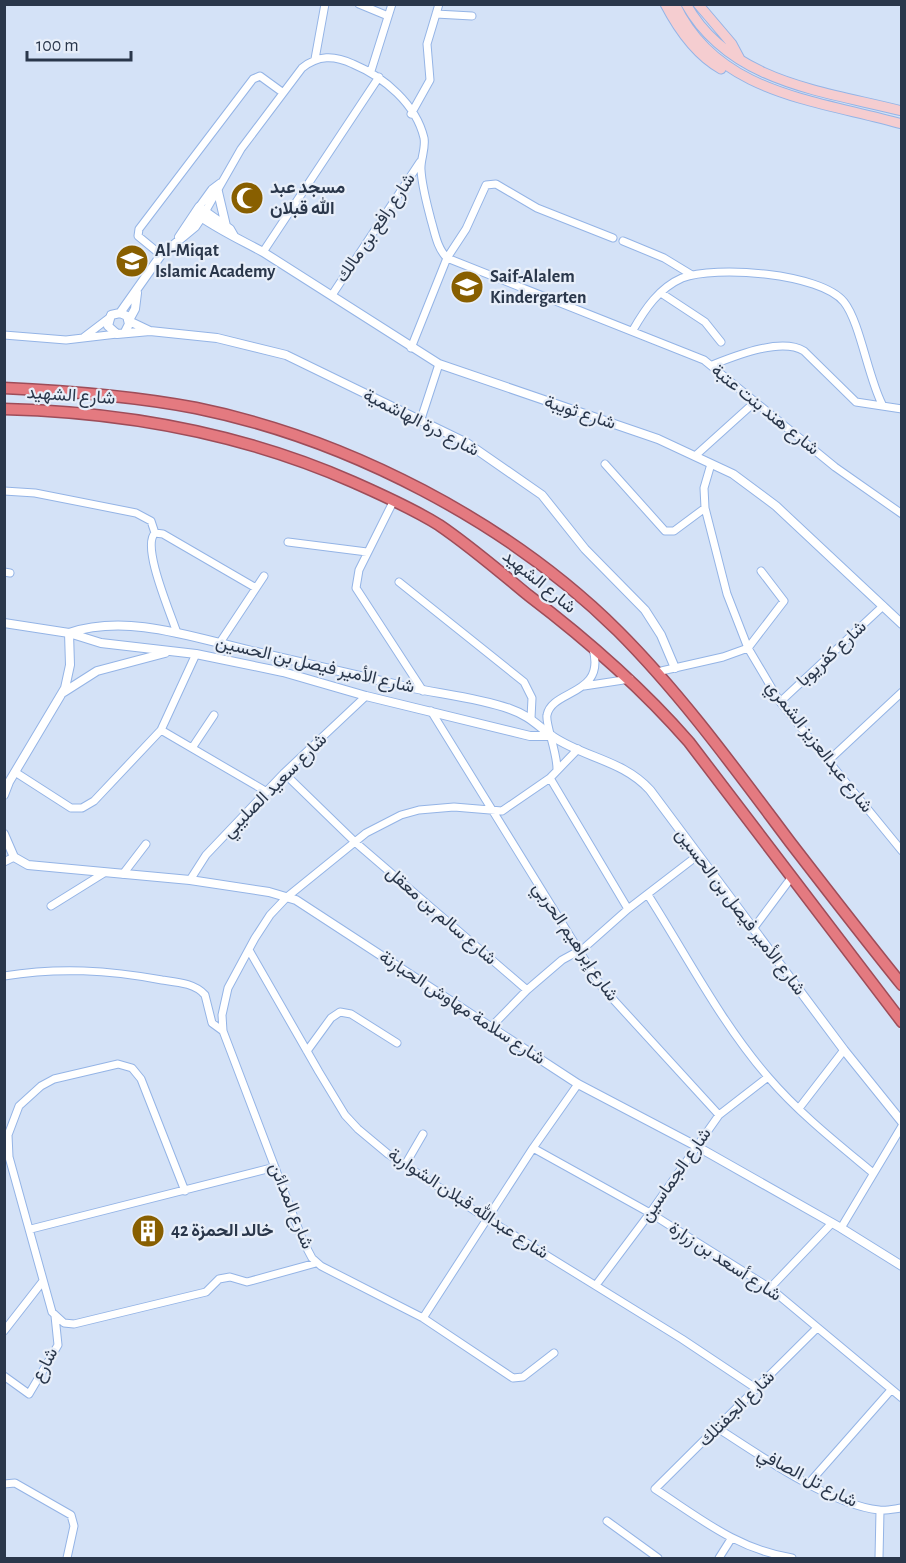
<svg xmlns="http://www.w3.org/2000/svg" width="906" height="1563" font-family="'Alegreya Sans',Vazirmatn,sans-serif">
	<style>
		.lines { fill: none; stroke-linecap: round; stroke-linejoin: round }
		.minor-casing { stroke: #94b4e6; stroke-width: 9 }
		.tertiary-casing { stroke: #94b4e6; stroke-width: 10 }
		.secondary-casing { stroke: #94b4e6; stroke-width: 11 }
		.trunk-casing { stroke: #9e4d59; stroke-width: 13 }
		.minor { stroke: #fff; stroke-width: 7 }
		.tertiary { stroke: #fff; stroke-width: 8 }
		.secondary { stroke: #f5cdd0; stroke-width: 9 }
		.trunk { stroke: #e47a80; stroke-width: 10 }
		.labels { text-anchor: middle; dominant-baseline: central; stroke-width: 4.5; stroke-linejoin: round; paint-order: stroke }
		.poi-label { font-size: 18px; font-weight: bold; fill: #2a374b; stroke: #e7eef9; text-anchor: start }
		.street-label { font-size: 18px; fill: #2a374b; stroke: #e7eef9 }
	</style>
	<rect width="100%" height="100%" fill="#d4e2f7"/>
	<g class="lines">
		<g class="minor-casing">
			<path id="minor" d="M359,4L388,16
				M436,14L472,16
				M315,59L325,4
				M371,71L392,4
				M411,114L430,80L427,44L439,4
				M199,207L212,189L220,183
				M205,212L241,149L302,68C318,55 334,55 353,64C384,77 416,104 424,138C426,149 420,160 421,170C422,187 427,204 431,220C435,233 437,248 447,258L704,360L835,467L902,514
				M623,241L664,258L692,275
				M263,252L379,77
				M161,255L138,236L139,229L253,79L260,76L282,92
				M661,293L705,322L721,342
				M332,295L420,162
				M633,330C645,309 659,288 682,278C715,265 821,273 844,302C860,322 868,377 882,404
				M4,335L66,340L117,334
				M84,337L109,318
				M411,348L447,258L466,229L486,185L496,184L537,208L613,238
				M712,365C735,356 781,337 804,351L856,402L902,409
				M421,419L439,364
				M695,456L756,401
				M605,464L665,531H674L705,508
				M711,464L704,488L705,508L727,594L748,648L780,702L902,851
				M4,491L35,493L136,513L151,521L155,533
				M394,500L359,570L356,588L423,691
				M288,542L367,552
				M4,572L10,573
				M399,582L524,682L532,698L531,718
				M177,633C171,614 141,546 155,533L163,534L256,588
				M219,644L264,576
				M657,672L723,657L748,648L784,601L761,571
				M584,686L630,679
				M780,702L883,606
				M431,711L601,986L719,1115
				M161,730L267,792
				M192,748L214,715
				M828,761L902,692
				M557,769C557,751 545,724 547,715C552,689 606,696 593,649
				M15,772L71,808H82L94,801L161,730L196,654
				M284,773L355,842L527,990
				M550,778L628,909
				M4,862L14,857
				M123,874L146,844
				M190,880L206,855L284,773L366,696
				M648,895C687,956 721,1023 769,1078C799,1113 837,1143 873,1173
				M51,906L104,873
				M753,929L791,878
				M249,950L319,1072L345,1115L358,1129L388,1154L486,1218L682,1339L757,1389
				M4,976C59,967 108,970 162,980C176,982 195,983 205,995L212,1023L223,1031
				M492,1026L527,990L562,960L584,948L628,909L697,856
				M307,1051L331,1018L340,1012L351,1014L397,1043
				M800,1107L844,1050
				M533,1148L650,1213L770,1288L902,1398
				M405,1165L423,1134
				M185,1191L141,1079L132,1068L118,1064L54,1079L41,1086L19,1106L8,1135L9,1157L52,1312L64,1323L74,1324L206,1292L219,1279L230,1277L247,1282L316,1263
				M841,1228L902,1126
				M31,1229L275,1167
				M596,1285L650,1213L719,1115L768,1077
				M770,1288L832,1223
				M423,1318L533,1148L578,1084
				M4,1331L43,1281
				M554,1353L523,1377L513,1378L423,1318L321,1266L312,1258L303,1241L223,1031L222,1015L228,988L255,938L270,915L287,897L366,833L401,815L419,810L454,807L502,811L550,778L578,749
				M4,1376L29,1394L58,1345L55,1316
				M719,1429C759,1455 831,1505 879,1510C886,1511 894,1509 902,1508
				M809,1483L891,1390
				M4,1484L15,1483L71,1515L74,1526L67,1558
				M607,1521L658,1558
				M719,1558L731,1539
				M792,1558C737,1549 701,1519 655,1489L817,1328
				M879,1558L880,1511"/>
		</g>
		<g class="tertiary-casing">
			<path id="tertiary" d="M218,192L226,226
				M195,213C217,229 239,239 263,252L439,364L658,439L733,474L776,506L902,624
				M179,237L199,207L230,229L234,236
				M120,313L161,255L195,227L205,212
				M129,320L135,309L137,293
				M129,321L150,331
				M125,332L129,324L127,316L120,313L111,315L108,326L117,334L150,331L217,338L286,355L467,443L542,495L585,549L645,610L661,635L675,668
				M4,623L69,633L101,643L196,654L283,672L366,696L530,736H552
				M69,633C128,613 195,638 252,651C303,663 353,674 403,686C438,694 476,697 510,709C528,715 537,725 552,736C584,758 623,760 650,790L844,1050L902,1122
				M64,692L97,671L165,653
				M4,795L9,782L65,688L70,665L69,633
				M4,834L14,857L28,865L190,880L269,892L296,900L578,1084L698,1147L841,1228L902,1266"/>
		</g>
		<g class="secondary-casing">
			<path id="secondary" d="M665,4C678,29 696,55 721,69
				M675,4C717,95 818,100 902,124
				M686,4C730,83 824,91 902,111
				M698,4L732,44L740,59"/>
		</g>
		<g class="trunk-casing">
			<path id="trunk" d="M4,388C69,391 133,396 196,408C348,439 508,522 618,631C682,695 736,770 790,842C827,890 864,938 902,985
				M4,409C125,412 242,433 353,482C382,495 412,508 439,525C470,546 499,571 528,595C586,639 641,687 689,742L902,1022"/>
		</g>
		<use href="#minor" class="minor"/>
		<use href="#tertiary" class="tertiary"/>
		<use href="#secondary" class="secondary"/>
		<use href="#trunk" class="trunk"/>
	</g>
	<defs>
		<g id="mosque-disc" transform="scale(1.725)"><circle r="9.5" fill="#885f00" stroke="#e7eef9"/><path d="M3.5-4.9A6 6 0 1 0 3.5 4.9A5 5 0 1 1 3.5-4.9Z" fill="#fff"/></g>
		<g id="school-disc" transform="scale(1.725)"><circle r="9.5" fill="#885f00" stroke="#e7eef9"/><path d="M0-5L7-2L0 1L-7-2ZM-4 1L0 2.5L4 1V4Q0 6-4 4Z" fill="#fff"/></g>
		<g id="building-disc" transform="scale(1.725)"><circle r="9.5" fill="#885f00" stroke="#e7eef9"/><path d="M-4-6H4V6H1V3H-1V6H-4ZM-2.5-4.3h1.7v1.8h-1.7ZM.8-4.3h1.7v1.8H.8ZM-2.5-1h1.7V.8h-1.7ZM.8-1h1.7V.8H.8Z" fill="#fff"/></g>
	</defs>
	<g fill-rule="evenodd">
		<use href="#mosque-disc" x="247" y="198"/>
		<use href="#school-disc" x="132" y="261"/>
		<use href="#school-disc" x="467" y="287"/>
		<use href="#building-disc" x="148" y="1231"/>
	</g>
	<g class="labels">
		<g class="poi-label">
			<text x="270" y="188">مسجد عبد<tspan x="270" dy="21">الله قبلان</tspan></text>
			<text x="155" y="251">Al-Miqat<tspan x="155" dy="21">Islamic Academy</tspan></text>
			<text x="490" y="277">Saif-Alalem<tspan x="490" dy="21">Kindergarten</tspan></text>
			<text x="171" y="1231">خالد الحمزة 42</text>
		</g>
		<g class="street-label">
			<text transform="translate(376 228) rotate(-56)">شارع رافع بن مالك</text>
			<text transform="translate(71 396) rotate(4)">شارع الشهيد</text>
			<text transform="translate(765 410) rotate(39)">شارع هند بنت عتبة</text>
			<text transform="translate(580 413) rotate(18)">شارع ثويبة</text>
			<text transform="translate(421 423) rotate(27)">شارع درة الهاشمية</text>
			<text transform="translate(539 582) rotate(39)">شارع الشهيد</text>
			<text transform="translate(832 654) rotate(-43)">شارع كفريوبا</text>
			<text transform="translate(315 665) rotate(13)">شارع الأمير فيصل بن الحسين</text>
			<text transform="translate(819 747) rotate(52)">شارع عبدالعزيز الشمري</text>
			<text transform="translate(275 786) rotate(-45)">شارع سعيد الصليبي</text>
			<text transform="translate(740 912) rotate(53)">شارع الأمير فيصل بن الحسين</text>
			<text transform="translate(441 916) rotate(41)">شارع سالم بن معقل</text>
			<text transform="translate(575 942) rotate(56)">شارع إبراهيم الحربي</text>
			<text transform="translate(462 1008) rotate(33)">شارع سلامة مهاوش الحبارنة</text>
			<text transform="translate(676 1175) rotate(-55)">شارع الجماسين</text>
			<text transform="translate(468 1204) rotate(33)">شارع عبدالله قبلان الشواربة</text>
			<text transform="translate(291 1206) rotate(68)">شارع المدائن</text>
			<text transform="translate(725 1262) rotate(33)">شارع أسعد بن زرارة</text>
			<text transform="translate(45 1365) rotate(-62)">شارع</text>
			<text transform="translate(737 1409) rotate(-45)">شارع الجفتلك</text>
			<text transform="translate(807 1478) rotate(27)">شارع تل الصافي</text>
		</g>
	</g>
	<rect width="906" height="1563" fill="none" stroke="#2a374b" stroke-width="12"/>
	<path d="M27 51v9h104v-9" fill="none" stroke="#2a374b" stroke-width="3"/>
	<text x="36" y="51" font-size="18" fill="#2a374b" stroke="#e7eef9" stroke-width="4.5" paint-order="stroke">100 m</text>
</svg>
